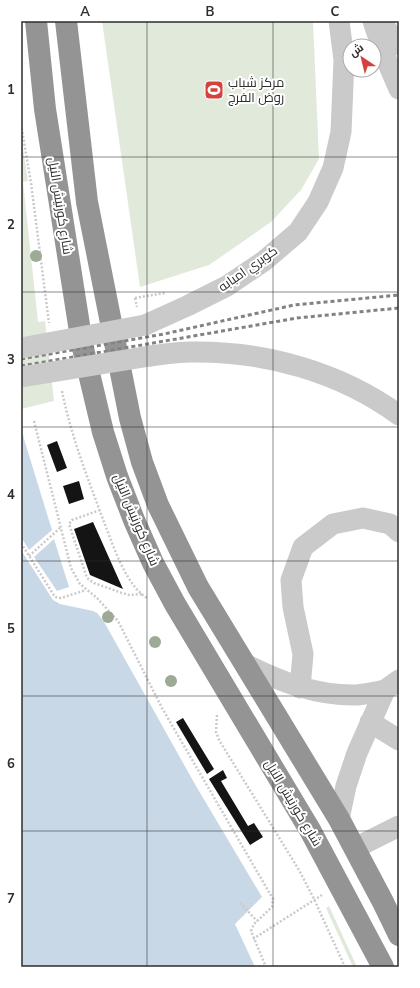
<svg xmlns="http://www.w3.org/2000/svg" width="420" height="988" font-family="'Nunito Sans',Cairo,sans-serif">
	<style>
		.green { fill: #e1e9db }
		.water { fill: #c9d8e7 }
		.building { fill: #141414 }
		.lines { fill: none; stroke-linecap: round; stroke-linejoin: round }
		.path { stroke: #cacaca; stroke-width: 2.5; stroke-dasharray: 2 2; stroke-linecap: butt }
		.minor { stroke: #cacaca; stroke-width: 21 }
		.highway { stroke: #949494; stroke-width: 22 }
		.rail { stroke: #828282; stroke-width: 3; stroke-dasharray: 4 3; stroke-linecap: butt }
		.path-bridge { stroke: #cacaca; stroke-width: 2.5; stroke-dasharray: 2 2; stroke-linecap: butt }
		.minor-bridge { stroke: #cacaca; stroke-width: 21 }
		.tree { fill: #9daa95 }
		.grid { fill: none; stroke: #2d2d2d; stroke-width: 1; stroke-opacity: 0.55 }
		.labels { text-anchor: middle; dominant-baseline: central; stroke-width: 4; stroke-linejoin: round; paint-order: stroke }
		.poi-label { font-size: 13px; fill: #2d2d2d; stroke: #fff; text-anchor: start }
		.street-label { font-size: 13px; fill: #2d2d2d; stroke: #fff }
		.neatline { fill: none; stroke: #2d2d2d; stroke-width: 1.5 }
		.grid-label { font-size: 13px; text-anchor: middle; font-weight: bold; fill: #2d2d2d }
	</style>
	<rect width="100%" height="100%" fill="#fff"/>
	<path class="green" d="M102,21H313L319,159L301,190L271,222L209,265L140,287Z
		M21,135L28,181L23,182L38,322L45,321L54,401L21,409Z
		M329,906L357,967H353L326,908Z"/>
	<path class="water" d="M21,424L24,439L52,530L29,550L21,537Z
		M54,539L69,587L57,591L34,557Z
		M21,550L53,600L60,604L93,611L97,613L103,620L196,786L262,897L235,924L255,967H222L221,966L219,967H21Z"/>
	<path class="building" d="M57,441L67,468L57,472L47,445Z
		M79,481L84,499L69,504L63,486Z
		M93,522L123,589L90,575L74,529Z
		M183,718L214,769L207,774L176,722Z
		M223,770L227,778L221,781L248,826L254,823L263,837L250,845L209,779Z"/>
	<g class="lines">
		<path class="path" d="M21,124L31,183L49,323
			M135,298L165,293
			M62,391C71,436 88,479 104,522C112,542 119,565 132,583C136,589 141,594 147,598
			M34,421L71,568L80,584L97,598L118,621L162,708L273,899L272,907L254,924L251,931L266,967
			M100,510L72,520L69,524L87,578L94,583L122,593L129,595L142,594
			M21,543L55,597L61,598L86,590
			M29,556L60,528
			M217,715L216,732L219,740L299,870L314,899L345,967
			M240,903L257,921
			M253,939L322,895"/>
		<path class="minor" d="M373,21L384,54L399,89
			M379,21L384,26L399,45
			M145,325L187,306L227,286L264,261L298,232L318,202L333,168L341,132L344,60L339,21
			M150,356C164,354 178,352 192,352C265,351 340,372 399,415
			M247,665C281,682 317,696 357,695C366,694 376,692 385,690
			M300,688L303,654L293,607L291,580L303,547L333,524L363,518L390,524L399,532
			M370,722L399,740
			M339,819L346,786L357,753L385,690L399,680
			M355,848L399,826"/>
		<path class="highway" d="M36,21L45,109L82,344L103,432L117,476L134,520L153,563L175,604L310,830L383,967
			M66,21L87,202L130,418L142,462L158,505L198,587L339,819L383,902L399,935"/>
		<path class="rail" d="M21,359L164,334L294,305L399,295
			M21,366L297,318L399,308"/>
		<path class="path-bridge" d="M135,298L137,307"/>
		<path class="minor-bridge" d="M21,348L145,325
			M21,377L150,356"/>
	</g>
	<g class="tree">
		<circle cx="36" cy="256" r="6"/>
		<circle cx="108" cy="617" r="6"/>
		<circle cx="155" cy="642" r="6"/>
		<circle cx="171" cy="681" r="6"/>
	</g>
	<path class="grid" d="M147,21V967M273,21V967M21,157H399M21,292H399M21,427H399M21,561H399M21,696H399M21,831H399"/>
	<defs>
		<g id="stadium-square" transform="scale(1)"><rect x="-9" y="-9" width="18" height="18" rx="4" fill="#d5423d" stroke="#fff"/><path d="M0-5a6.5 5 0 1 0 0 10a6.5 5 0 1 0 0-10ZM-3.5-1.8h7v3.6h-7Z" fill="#fff"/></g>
	</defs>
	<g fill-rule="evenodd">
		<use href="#stadium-square" x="214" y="90"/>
	</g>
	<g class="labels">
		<g class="poi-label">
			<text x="228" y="83">مركز شباب<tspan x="228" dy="15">روض الفرج</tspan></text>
		</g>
		<g class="street-label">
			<text transform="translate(60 206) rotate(81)">شارع كورنيش النيل</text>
			<text transform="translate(248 269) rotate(-35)">كوبري امبابه</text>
			<text transform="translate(136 520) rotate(67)">شارع كورنيش النيل</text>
			<text transform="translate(293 803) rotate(59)">شارع كورنيش النيل</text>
		</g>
	</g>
	<rect width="420" height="988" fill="none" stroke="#ffffff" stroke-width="44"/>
	<g transform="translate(362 58) rotate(325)"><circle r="19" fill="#ffffff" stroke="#ababab"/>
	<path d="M0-3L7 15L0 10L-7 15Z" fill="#d5423d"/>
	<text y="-6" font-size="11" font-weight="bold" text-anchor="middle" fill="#2d2d2d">ش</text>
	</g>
	<rect x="22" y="22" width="376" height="944" class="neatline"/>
	<g class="grid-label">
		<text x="85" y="16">A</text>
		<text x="210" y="16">B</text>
		<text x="335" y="16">C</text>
		<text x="11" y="94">1</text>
		<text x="11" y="229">2</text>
		<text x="11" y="364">3</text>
		<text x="11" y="499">4</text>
		<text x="11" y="633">5</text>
		<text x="11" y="768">6</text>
		<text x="11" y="903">7</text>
	</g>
</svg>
